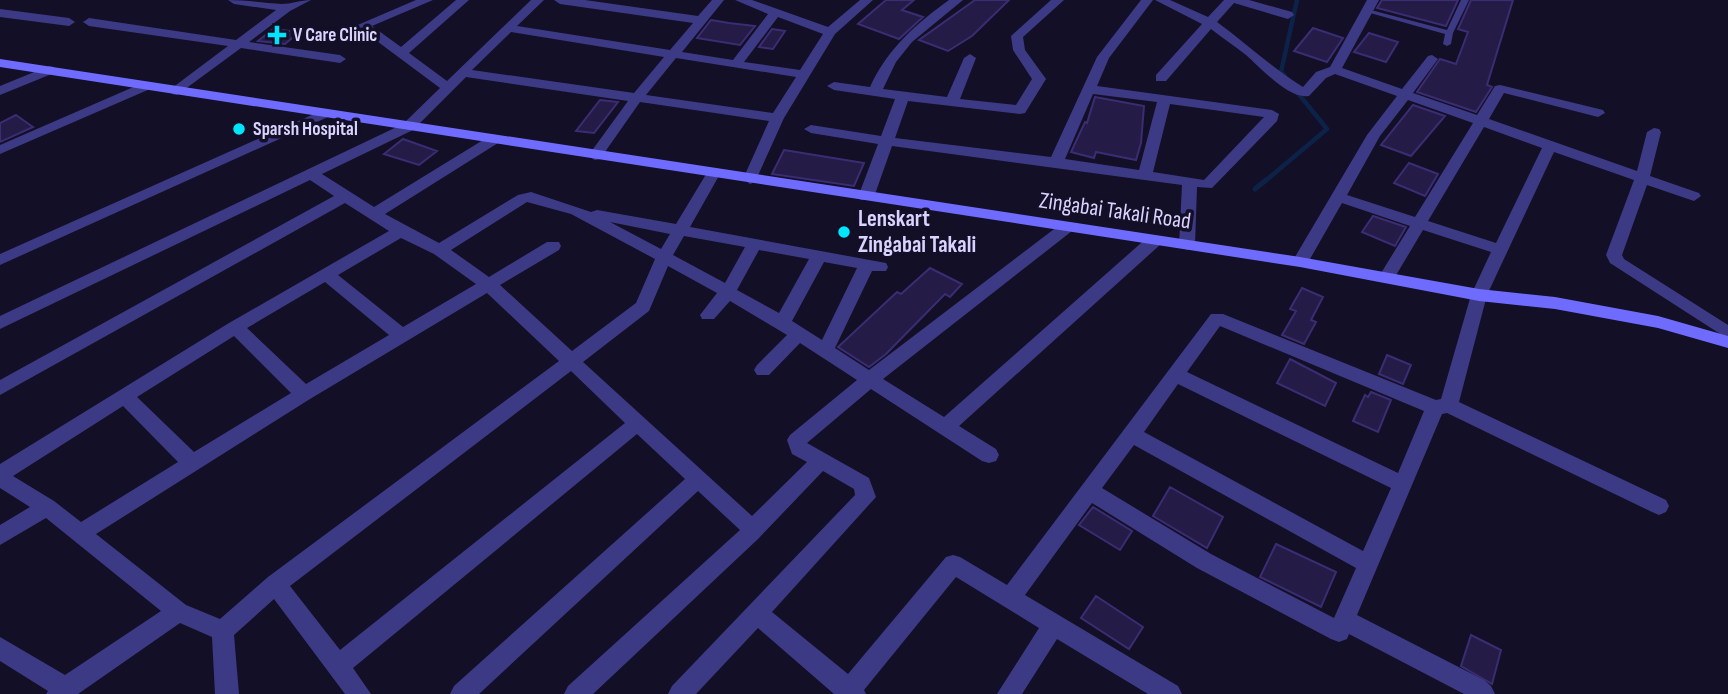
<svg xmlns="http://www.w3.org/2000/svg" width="1728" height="694" font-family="'Sofia Sans Condensed',sans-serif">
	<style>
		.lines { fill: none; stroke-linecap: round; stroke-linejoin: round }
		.stream-far1 { stroke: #0c2248; stroke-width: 4.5 }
		.stream { stroke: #0c2248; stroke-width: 5 }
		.building { fill: #241b47; stroke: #3b2d73; stroke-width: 2 }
		.lane { fill: #3d3a85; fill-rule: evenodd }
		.street { fill: #3d3a85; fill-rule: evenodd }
		.secondary { fill: #6f6bff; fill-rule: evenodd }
		.poi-dot { fill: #00e5ff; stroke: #130f26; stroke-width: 2.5 }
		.labels { text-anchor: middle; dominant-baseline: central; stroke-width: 7; stroke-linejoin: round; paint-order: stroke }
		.far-poi-label { font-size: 19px; font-weight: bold; fill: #d9d4ff; stroke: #130f26; text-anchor: start }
		.street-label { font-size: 23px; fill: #d9d4ff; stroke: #130f26 }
		.poi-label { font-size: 23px; font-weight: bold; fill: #d9d4ff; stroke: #130f26; text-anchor: start }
	</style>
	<rect width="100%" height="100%" fill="#130f26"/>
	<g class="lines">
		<path class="stream-far1" d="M1285,76L1281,72L1297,0
			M1264,182L1327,129L1297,92"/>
		<path class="stream" d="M1255,189L1266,180"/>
	</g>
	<path class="building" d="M886,0H914L902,10L923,17L899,39L858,24Z
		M975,0H1009L972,36L948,51L919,40Z
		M1382,0H1458L1446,26L1377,8Z
		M1471,0H1513L1487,85L1492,87L1476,112L1417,92L1440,59L1456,64L1468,32L1458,29Z
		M711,20L729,23L755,26L740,45L697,38Z
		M1313,28L1343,38L1327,62L1294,51Z
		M273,29L299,32L285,44L258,41Z
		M772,29L785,31L773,49L759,47Z
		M1369,33L1398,42L1386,62L1354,52Z
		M1095,97L1144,106L1141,143L1136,160L1096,152L1094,158L1071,152L1085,122L1087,123Z
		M600,100L618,102L594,133L576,131Z
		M1413,105L1445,116L1411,156L1381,145Z
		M16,115L33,127L0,142V123Z
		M403,139L437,151L419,165L384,154Z
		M784,150L864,163L854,186L772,174Z
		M1409,163L1438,174L1425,196L1394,183Z
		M1373,216L1406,227L1395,246L1362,232Z
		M930,268L962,284L950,297L945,294L886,354L869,367L838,347L897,292L901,294Z
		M1302,288L1323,297L1311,320L1316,322L1304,344L1282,335L1296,311L1290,309Z
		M1387,355L1411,365L1403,384L1379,374Z
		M1290,359L1336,383L1325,406L1277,383Z
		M1371,392L1391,400L1378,432L1353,421L1365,395L1368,397Z
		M1170,487L1223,517L1207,548L1153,516Z
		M1093,507L1132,531L1120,550L1079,525Z
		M1276,544L1336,572L1321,607L1260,577Z
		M1096,596L1143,627L1129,649L1081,618Z
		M1471,635L1501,650L1492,684L1461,666Z"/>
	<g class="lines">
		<path class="lane" d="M1461,0H1469L1453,33L1451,44L1447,46L1443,44L1445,34L1363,11L1367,9L1447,30Z"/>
		<path class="street" d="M228,0C246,0 264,3 282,4C291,4 301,0 311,0L290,11L249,42L340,55L346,59L340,63L241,48L177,95L172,94V88L228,46L89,26L83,22L89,18L236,40L276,10L234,4Z
			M416,0H433L372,26L401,47L456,0H469L409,53L447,81L531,0H544L517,26L670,50L693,23L560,4L554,0H585L698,16L712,0H724L682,52L733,60L768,14L735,0H752L828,27L860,0H873L835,34L784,118L755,182L750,184L743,179L769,121L640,102L600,159L595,160L588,156L628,101L466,77L413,130L322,174L374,207L488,137H498V143L385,214L439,243L518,195L531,192L591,212L597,210L676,224L708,171H718L720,174L690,227L886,263L888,267L886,271H872L835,348L869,370L1062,223H1072L1075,227L1072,231L883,379L944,417L1149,236H1161L1163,240L1161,244L959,426L996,449L999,455L996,461L989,463L982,461L871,389L807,443L869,478L876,497L772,612L848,674L946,557L953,555L960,557L1007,585L1211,314H1223L1436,400L1441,399L1471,295L1491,252L1423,230L1392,282H1380L1378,278L1410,226L1342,203L1306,266H1294L1292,262L1367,135L1397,96L1335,74L1326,78L1309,96C1289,100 1260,67 1246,55C1235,46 1222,38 1211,29L1166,81H1156V75L1202,24L1155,0H1170L1208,17L1224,0H1249L1292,12L1294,15L1288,19L1234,3L1217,22C1246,43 1272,68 1303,87L1316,72L1330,67L1367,0H1379L1342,68L1402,89L1428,56L1432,55L1438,59L1413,93L1477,115L1495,86L1500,85L1603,110L1605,113L1598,117L1504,93L1489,119L1637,171L1647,132L1654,128L1659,129L1661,132L1650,176L1699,193L1701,196L1694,201L1647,185L1622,255L1624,259L1728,325V339L1610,263L1606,255L1634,180L1554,152L1487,295L1459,402L1666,500L1669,506L1666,512L1659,515L1652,512L1447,413L1442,414L1357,615L1484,680L1491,686L1495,694H1464L1349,634L1347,639L1339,642L1331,639L1197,568L1092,503L1025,595L1178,686L1182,694H1148L1057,639L1022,694H997L1039,628L956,577L864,690L866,694H834L758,628L696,694H668L672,686L855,495L854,489L823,471L758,539L593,694H564L568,686L740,530L698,491L479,694H450L454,686L685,479L637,434L353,668L371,694H345L274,599L234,635L239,694H215L212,637L180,623L78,694H46L48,691L0,661V637L65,675L161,611L46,518L0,545V525L30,507L0,488V464L229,323L389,231L345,203L0,395V380L334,196L310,180L0,329V316L403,124L440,88L362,30L345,37L339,33ZM778,17L823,34L800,70L744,62ZM511,32L664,57L634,93L472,70ZM676,58L796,77L773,113L646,95ZM1408,100L1473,123L1415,217L1347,195L1380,136ZM1484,127L1542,148L1496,243L1428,221ZM527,202L571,214L655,259L636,303L572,351L500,285L559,250L561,246L559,242H547L489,277L451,250ZM610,222L670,234L661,249ZM684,236L745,247L725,283L673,255ZM401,238L434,254L476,284L403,327L338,275ZM759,250L809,259L779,313L737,290ZM824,262L857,268L822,340L792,321ZM668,266L717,293L700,315L702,319H714L730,301L787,335L757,365L754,370L757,375H769L800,343L857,380L790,435L787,440L792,454L807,462L752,516L583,362L649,311ZM325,282L389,335L306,384L247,328ZM487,293L559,361L268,577L220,619L186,605L96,534L310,399ZM1220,326L1424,411L1398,473L1187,372ZM234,336L291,393L194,452L137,397ZM571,371L625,423L340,650L290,586ZM1178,384L1391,488L1363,551L1144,432ZM123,406L178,462L81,522L54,501L13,476ZM1134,445L1356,568L1334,618L1211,554L1102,488Z
			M949,0H963L912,42L896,62L883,89L947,97L964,58L970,54L976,58L960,99L1016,105L1032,79L1013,50L1011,36L1051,0H1064L1023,37L1025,50L1046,79L1025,113L1020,114L908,101L895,138L1051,157L1097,57L1141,0H1153L1109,58L1097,86L1272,110L1279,114L1277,121L1212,188L1197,187L1195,245L1187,250L1179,245L1182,185L892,146L874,197L871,200H861L858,197L878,144L811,133L804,129L811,125L881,136L895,99L834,90L827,86L834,82L870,87C888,48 916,24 949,0ZM1093,94L1157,102L1139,170L1065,159ZM1170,104L1264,117L1204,180L1153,172Z
			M0,9L69,18L75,22L69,26L0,17Z
			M49,66L54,67V73L0,95V86Z
			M145,82L152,86L150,89L0,154V145Z
			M323,110L330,114L328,117L0,265V254Z"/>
		<path class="secondary" d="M0,59L1300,257L1479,289L1555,297L1658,316L1728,336V348L1658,328L1555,309L1479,301L1300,267L0,67Z"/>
	</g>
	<g class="poi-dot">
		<path d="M273.5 24.5h7v7h7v7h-7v7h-7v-7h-7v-7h7z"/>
		<circle cx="239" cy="129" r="7"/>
		<circle cx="844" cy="232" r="7"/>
	</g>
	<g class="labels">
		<g class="far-poi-label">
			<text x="293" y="35">V Care Clinic</text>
			<text x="253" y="129">Sparsh Hospital</text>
		</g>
		<g class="street-label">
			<text transform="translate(1115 211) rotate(8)">Zingabai Takali Road</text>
		</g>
		<g class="poi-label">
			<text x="858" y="219">Lenskart<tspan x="858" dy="26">Zingabai Takali</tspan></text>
		</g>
	</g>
</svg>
